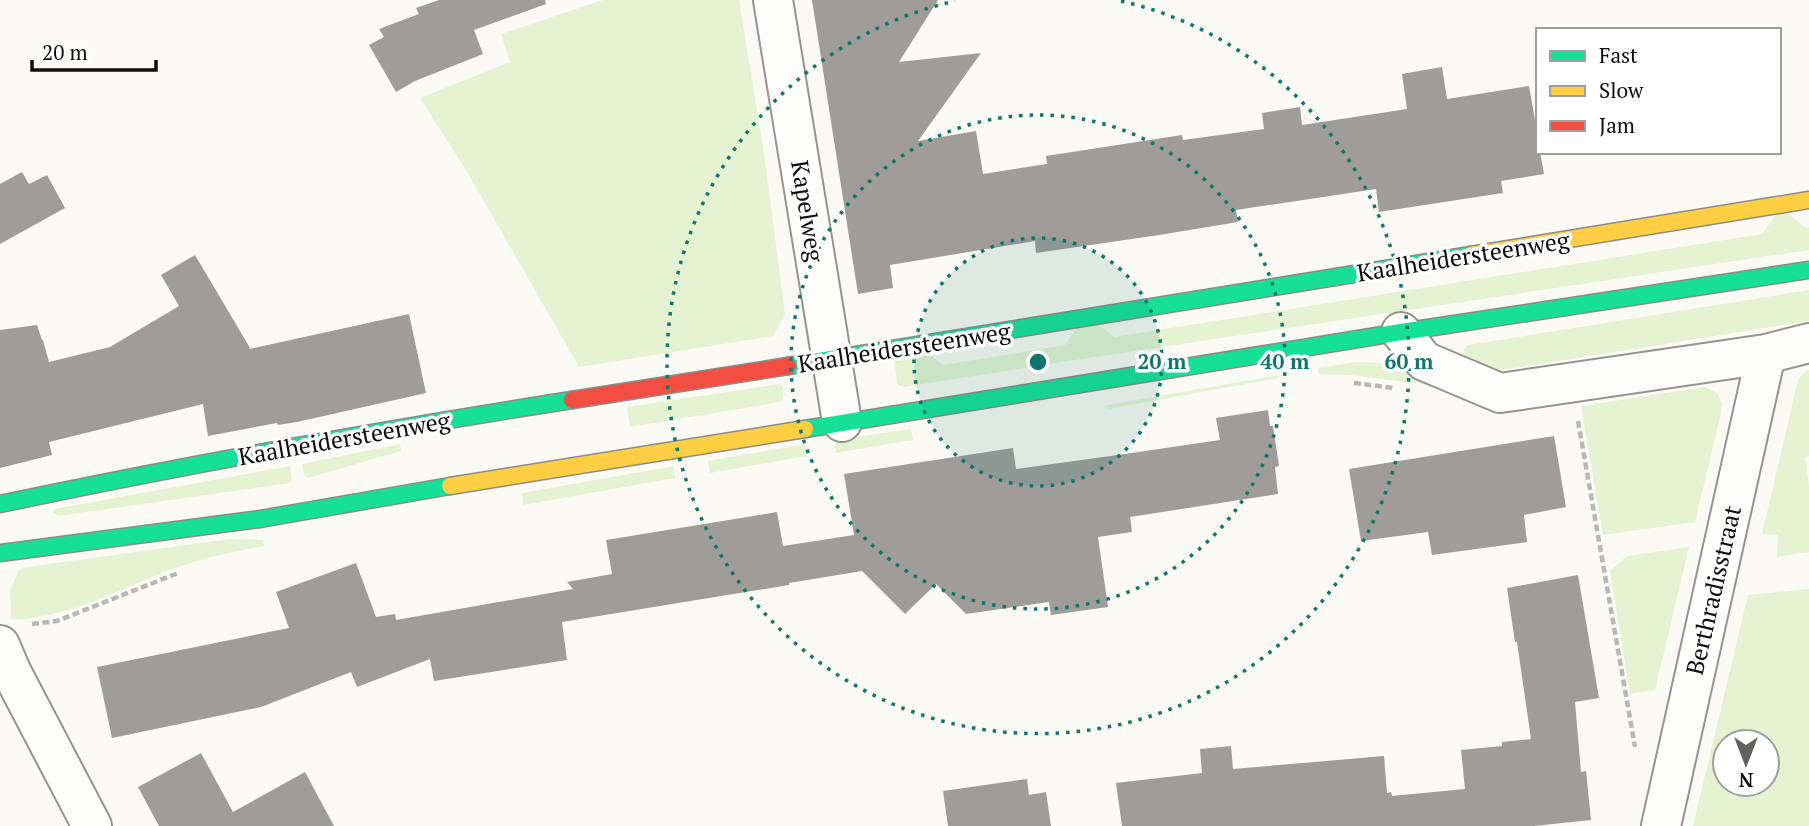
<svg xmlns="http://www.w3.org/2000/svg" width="1809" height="826" font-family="'PT Serif',serif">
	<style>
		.green { fill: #e5f3d2; fill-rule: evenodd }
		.building { fill: #9f9c99 }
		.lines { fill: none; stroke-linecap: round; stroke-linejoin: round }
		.street-casing { stroke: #959492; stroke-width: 42 }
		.fast-casing { stroke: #8c8b88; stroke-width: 19 }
		.slow-casing { stroke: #8c8b88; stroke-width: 19 }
		.jam-casing { stroke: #8c8b88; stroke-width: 19 }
		.path { stroke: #b8b8b7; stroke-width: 4.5; stroke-dasharray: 7 3.5; stroke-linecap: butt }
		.street { stroke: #fffefd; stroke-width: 38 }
		.fast { stroke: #16e098; stroke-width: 16 }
		.slow { stroke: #ffcf43; stroke-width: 16 }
		.jam { stroke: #f24e42; stroke-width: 16 }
		.ring { fill: none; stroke: #0f766e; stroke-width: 3.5; stroke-dasharray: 3.5 7 }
		.labels { text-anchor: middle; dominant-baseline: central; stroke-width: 7; stroke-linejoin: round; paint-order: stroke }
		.street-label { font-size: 24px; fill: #0e0e0e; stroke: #fff }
		.centre { fill: #0f766e; stroke: #fff; stroke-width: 3.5 }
		.ring-label { font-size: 21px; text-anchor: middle; font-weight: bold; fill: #0f766e; stroke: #fff; stroke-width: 7; stroke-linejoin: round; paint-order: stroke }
	</style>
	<rect width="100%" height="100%" fill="#fcfaf4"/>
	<path class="green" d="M603,0H739L764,153L785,314L773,336L579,367L469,175L420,98L510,62L501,34Z
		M1787,213L1806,228L1809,227V250L1062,362L904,387L898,385L897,382L894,358L925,351L943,365L1065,345L1078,326L1096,323L1115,337L1762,234L1776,215Z
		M1809,290V321L1508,369H1492L1466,360L1464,349L1468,345Z
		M1354,362C1379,362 1413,364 1431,383L1429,385L1350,375L1319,374L1318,372L1319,368Z
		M1809,370V456L1805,457L1809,486V552L1777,557L1778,535L1762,534L1798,380L1804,372Z
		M1279,375V378L1108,409L1107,405Z
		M780,384C785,389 784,397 780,402L630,427L627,407Z
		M1705,387L1717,393L1722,403L1721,413L1695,522L1603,535L1581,406Z
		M911,429L913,440L836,453L835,440Z
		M400,444L401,451L308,478L304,475L302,464Z
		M805,444L807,456L710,473L708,461Z
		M290,466L292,480L290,483L58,516L53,512L54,509Z
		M674,466L675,478L523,505L522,493Z
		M230,539L263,540L264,546C233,552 204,558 175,568C126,586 63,621 11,619L10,590L19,570L27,567Z
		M1689,547L1655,690L1630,694L1610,571L1627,556Z
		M1809,589V826H1693L1748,595ZM1725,742H1767V784H1725Z"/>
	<path class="building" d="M439,0H545L546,4L474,30L483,54L415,81L396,92L369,45L384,37L379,29L419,14L416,8Z
		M812,0H938L899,62L981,53L918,141L976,131L983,174L1047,164L1046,156L1182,135L1183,140L1264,129L1262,113L1300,107L1302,125L1407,109L1402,74L1442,67L1447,99L1529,86L1538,137V152H1540L1544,174L1501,181L1503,193L1379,212L1376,189L1236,210L1238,222L1159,235L1036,253L1035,241L890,265L893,288L858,294Z
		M22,172L29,184L47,175L65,208L0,244V184Z
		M195,255L250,348L249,349L409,314L426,393L297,422L278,425L277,423L208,436L203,404L49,442L52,455L0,468V330L37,325L42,340H43L49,362L110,347L179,306L161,275Z
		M1268,410L1270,426H1273L1279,466L1275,467L1278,494L1130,517L1132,532L1098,537L1108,607L1051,615L1049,602L966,614L936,584L905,614L862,571L789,583V585L562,622L567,660L434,681L430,659L357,687L351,672L261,707L112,738L97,667L289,628L276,592L356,563L376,617L395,614L396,620L573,589L567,582L612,574L606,540L777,512L783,546L854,535L844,474L1013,448L1016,469L1118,455L1220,440L1216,418Z
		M1554,436L1566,507L1524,515L1527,542L1432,555L1428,532L1361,541L1349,469Z
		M1578,575L1599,698L1575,702L1581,772L1586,771L1591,820L1534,826H1122L1116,783L1202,773L1200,749L1231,746L1233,769L1384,756L1387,793L1391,792L1392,796L1465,789L1461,750L1502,746V742L1531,739L1517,642H1515L1507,588Z
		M201,753L233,812L305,772L334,826H159L138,787Z
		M1027,779L1029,795L1046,792L1051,826H948L943,791Z"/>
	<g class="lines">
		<g class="street-casing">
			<path id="street" d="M773,0L842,422
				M1401,332L1424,361L1500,393L1766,354L1809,343
				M0,645L11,671L92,826
				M1661,826L1766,354"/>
		</g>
		<g class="fast-casing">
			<path id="fast" d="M788,366L1471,255
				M805,429L1401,332L1809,270
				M0,504C190,464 380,430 572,400
				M0,553L260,519L450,486"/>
		</g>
		<g class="slow-casing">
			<path id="slow" d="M1471,255L1809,200
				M450,486L805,429"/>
		</g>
		<g class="jam-casing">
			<path id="jam" d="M572,400L788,366"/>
		</g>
		<path class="path" d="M1354,383L1394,388
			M1578,421L1635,747
			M32,624L57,621L178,573"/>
		<use href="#street" class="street"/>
		<use href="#fast" class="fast"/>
		<use href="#slow" class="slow"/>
		<use href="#jam" class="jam"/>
	</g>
	<circle cx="1038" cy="362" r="124" fill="#0f766e" fill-opacity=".12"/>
	<g class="ring">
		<circle cx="1038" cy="362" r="124"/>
		<circle cx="1038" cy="362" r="247"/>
		<path d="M1121 1A371 371 0 1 1 955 1"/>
	</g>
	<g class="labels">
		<g class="street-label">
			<text transform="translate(808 211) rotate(81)">Kapelweg</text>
			<text transform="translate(1463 256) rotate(-9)">Kaalheidersteenweg</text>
			<text transform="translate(904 347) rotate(-9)">Kaalheidersteenweg</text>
			<text transform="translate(344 438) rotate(-10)">Kaalheidersteenweg</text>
			<text transform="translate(1713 590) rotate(-77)">Berthradisstraat</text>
		</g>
	</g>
	<circle cx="1038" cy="362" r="10" class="centre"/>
	<g class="ring-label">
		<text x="1162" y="369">20 m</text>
		<text x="1285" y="369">40 m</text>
		<text x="1409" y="369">60 m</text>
	</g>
	<rect x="1536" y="28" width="245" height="126" fill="#ffffff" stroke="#9f9f9f" stroke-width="2"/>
	<rect x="1550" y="51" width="35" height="10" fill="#16e098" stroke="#9f9f9f" stroke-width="2"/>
	<text x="1599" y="63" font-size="21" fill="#0e0e0e">Fast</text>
	<rect x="1550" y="86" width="35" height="10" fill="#ffcf43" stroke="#9f9f9f" stroke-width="2"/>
	<text x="1599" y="98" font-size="21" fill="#0e0e0e">Slow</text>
	<rect x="1550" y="121" width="35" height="10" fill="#f24e42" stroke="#9f9f9f" stroke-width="2"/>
	<text x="1599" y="133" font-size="21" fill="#0e0e0e">Jam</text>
	<g transform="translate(1746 763) rotate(180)"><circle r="33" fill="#ffffff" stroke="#9f9f9f" stroke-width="2"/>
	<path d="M0-5L12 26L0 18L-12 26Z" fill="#61615e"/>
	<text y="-10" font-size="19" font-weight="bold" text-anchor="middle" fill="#0e0e0e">N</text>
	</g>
	<path d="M32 60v10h124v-10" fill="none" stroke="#0e0e0e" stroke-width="3.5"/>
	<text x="42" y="60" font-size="21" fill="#0e0e0e" stroke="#ffffff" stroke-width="5" paint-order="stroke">20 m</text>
</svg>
